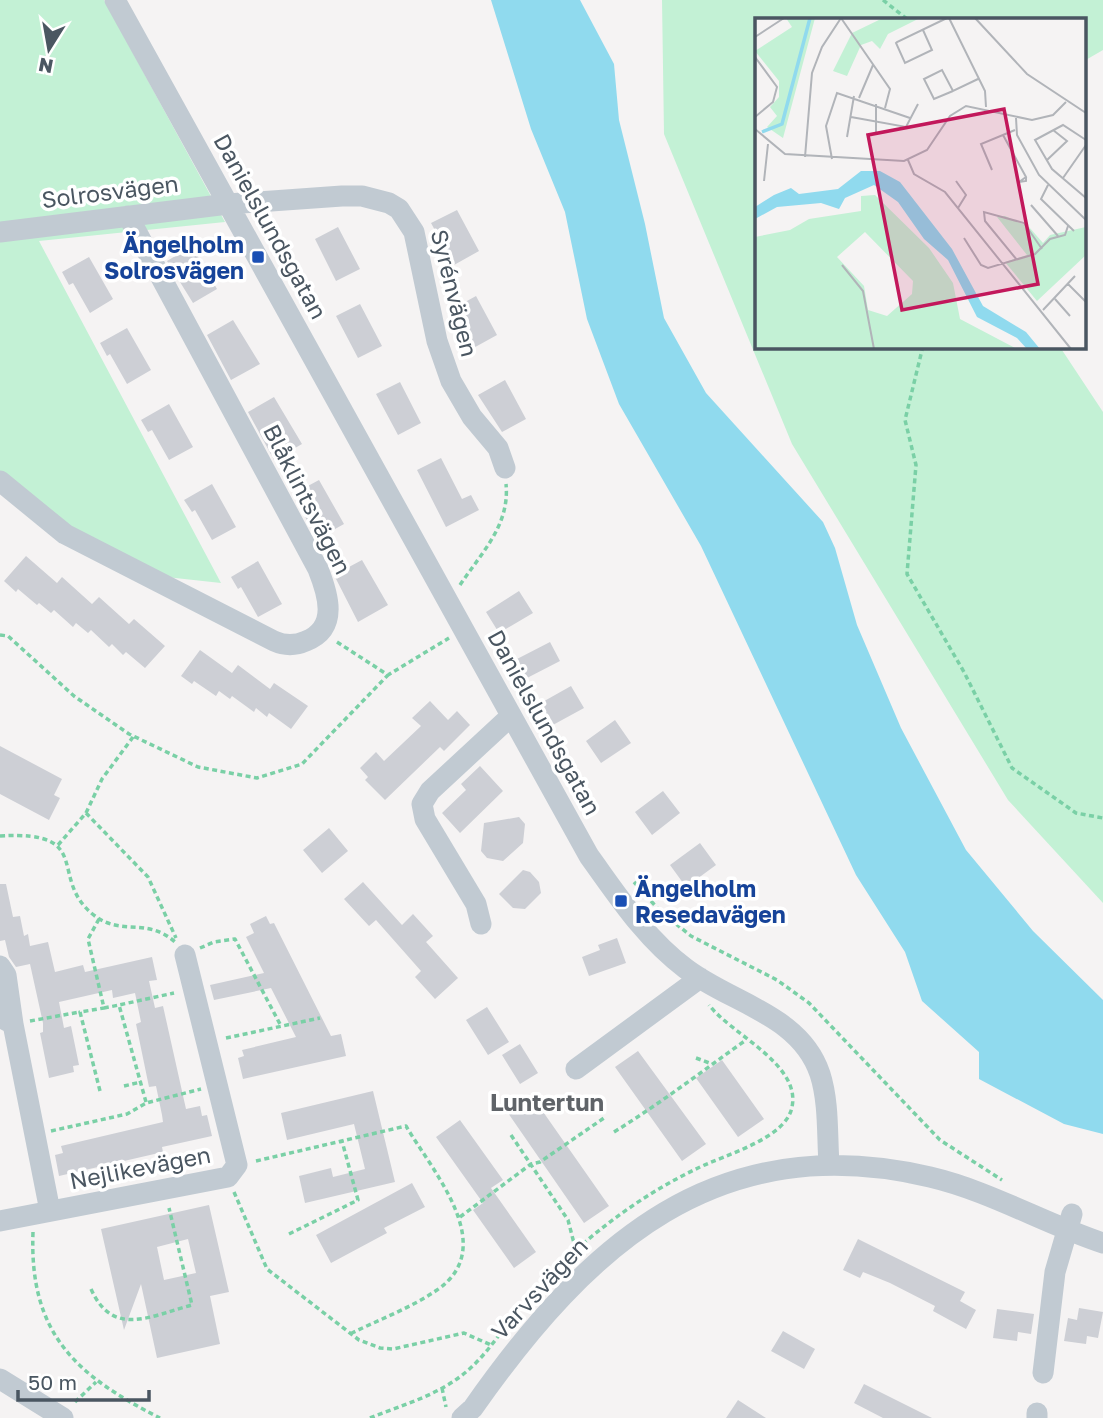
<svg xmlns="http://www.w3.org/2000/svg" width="1103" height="1418" font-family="'Golos Text',sans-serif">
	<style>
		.green { fill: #c3f1d5 }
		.water { fill: #90daee }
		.building { fill: #cdcfd5; fill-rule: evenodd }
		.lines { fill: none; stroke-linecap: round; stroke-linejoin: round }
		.path { stroke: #7ad0a6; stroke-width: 3.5; stroke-dasharray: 5 3.5; stroke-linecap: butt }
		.minor { stroke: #c1cad2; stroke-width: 21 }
		.transit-dot { fill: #1a4fb4; stroke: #fff; stroke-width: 2.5 }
		.labels { text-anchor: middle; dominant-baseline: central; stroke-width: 7; stroke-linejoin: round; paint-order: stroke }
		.street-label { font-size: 23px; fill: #4a5661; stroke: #fff }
		.transit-label { font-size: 23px; font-weight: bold; fill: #164399; stroke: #fff; text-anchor: end }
		.neighbourhood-label { font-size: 24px; font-weight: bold; fill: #5f6368; stroke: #fff }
		.inset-river { fill: none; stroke: #90daee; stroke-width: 3.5 }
		.inset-road { fill: none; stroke: #b1b4b9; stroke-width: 2 }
		.view { fill: #c2185b; fill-opacity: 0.15; stroke: #c2185b; stroke-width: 3.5 }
		.inset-edge { fill: none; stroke: #4a5661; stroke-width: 3.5 }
	</style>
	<rect width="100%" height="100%" fill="#f5f3f3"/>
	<path class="green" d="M0,0H104L225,222L39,241L221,583L157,576L59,523L0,471Z
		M662,0H1103V50L1084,61V19H757V346L1060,347L1103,412V903L1008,800L792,444L664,134Z"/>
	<path class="water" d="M491,0H580L614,64L619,120L645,224L664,318L706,393L823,522L835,548L857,625L901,728L966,850L1033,931L1103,1000V1134L1064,1124L979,1079V1052L922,1001L905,952L856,875L701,546L619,404L587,319L565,212L531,129Z"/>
	<path class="building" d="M457,210L479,251L454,265L431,223Z
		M338,227L360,269L336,281L315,239Z
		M192,246L217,289L193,303L167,261Z
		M89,257L113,299L90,313L73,283L69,285L62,272Z
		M476,296L497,335L468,351L447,312Z
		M360,304L382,346L358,358L336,316Z
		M233,320L260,364L231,380L207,335Z
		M127,328L151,370L127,384L110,354L107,356L100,343Z
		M505,380L526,419L502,432L478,395Z
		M400,382L421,423L398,435L376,394Z
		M274,397L302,444L274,460L248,412Z
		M169,404L193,447L169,460L152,430L148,432L141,420Z
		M441,458L462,499L471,495L479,510L446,527L417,470Z
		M319,480L344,524L317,539L293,494Z
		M212,484L236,527L212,540L195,510L192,512L184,500Z
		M26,556L57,583L62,577L92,604L99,597L129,624L134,619L165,646L145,668L126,652L123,655L112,644L109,647L91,630L88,633L76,623L73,627L54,610L51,613L39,603L37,605L18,589L16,592L4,581Z
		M362,560L388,605L358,622L334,575Z
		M258,561L282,604L258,617L241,587L238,589L231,577Z
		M519,591L533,613L499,633L486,612Z
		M550,642L560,661L527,678L517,659Z
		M200,650L232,673L238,665L270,689L274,683L308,706L291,729L269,713L267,717L256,708L254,712L232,696L230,699L219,691L216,696L194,681L192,684L181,676Z
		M571,686L584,708L551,726L539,704Z
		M430,701L448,720L457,711L470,725L444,751L440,747L385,800L365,780L368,777L360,768L376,752L384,761L421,726L412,718Z
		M615,720L631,743L601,763L586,741Z
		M0,746L62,779L54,795L60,798L49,820L0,794Z
		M480,766L503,791L460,833L442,813L466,790L461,784Z
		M663,791L680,813L652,835L635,812Z
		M519,817L525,824L523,843L503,861L487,858L481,851L484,823Z
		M329,828L348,851L322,873L303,850Z
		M700,843L716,865L686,887L670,865Z
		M523,870L530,872L539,882L541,893L525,909L513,908L499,894Z
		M363,882L402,925L413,914L433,936L426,942L458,978L435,999L415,977L421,971L376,920L369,926L344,899Z
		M0,884H6L13,917L20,916L24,936L28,934L30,946L48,942L55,972L83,965L85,972L152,957L157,980L149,981L155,1008L163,1006L186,1109L200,1106L202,1116L207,1115L212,1136L162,1147L163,1152L59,1176L55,1155L63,1153L61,1146L163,1122L162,1115L156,1086L149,1087L136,1024L141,1022L135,993L113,998L112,990L59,1002L64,1028L71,1026L79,1065L73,1066L74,1072L49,1078L40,1033L43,1032V1023L30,964L16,967L9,957L5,940L0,941Z
		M266,916L270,924L274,923L331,1036L341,1034L346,1056L243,1079L238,1058L244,1056L242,1050L296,1037L271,988L214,1000L210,985L264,973L246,937L254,933L250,924Z
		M617,938L626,963L589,976L582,957L600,950L598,945Z
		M487,1007L509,1042L488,1055L466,1020Z
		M520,1044L538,1073L520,1084L502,1055Z
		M638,1051L706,1144L682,1161L615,1067Z
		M722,1060L764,1119L738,1137L696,1078Z
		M373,1091L395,1182L305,1203L299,1176L331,1168L333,1177L365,1169L354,1124L287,1140L281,1113Z
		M532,1096L609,1206L584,1223L508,1113Z
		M460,1120L503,1180L491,1188L536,1252L514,1268L473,1210L483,1203L436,1137Z
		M412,1183L425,1207L384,1228L387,1233L331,1263L316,1235Z
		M209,1205L229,1292L210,1296L220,1344L157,1358L141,1284L124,1330L101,1229ZM188,1239L196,1273L164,1280L157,1247Z
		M858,1239L965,1292L960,1301L976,1310L966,1329L933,1311L935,1306L890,1283L863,1272L860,1278L843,1270Z
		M1079,1308L1103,1312L1098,1338L1087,1336L1086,1344L1064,1341L1068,1318L1077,1320Z
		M997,1309L1034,1314L1031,1334L1018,1332L1017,1341L993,1338Z
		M783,1331L815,1349L804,1369L771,1351Z
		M864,1384L932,1418H883L854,1403Z
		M738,1400L766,1418H726Z"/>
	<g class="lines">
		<path class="path" d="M883,0L907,19
			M923,346L905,420L916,465L907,574L964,672L1012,768L1076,813L1103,818
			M460,585C482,552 510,525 506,484
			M0,635L8,636L74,696L129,734L198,767L257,778L302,764L388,675
			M337,642L388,675L449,638
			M86,813L148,877L176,938
			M0,836C97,830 46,879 95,916C121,936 147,917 175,942
			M58,845L86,813L102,779L133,737
			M634,882L660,911L691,936L777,980L809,1003L940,1140L1002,1180
			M99,919L88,939L104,1008L119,1005
			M200,948L214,942L235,939L281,1026
			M30,1021L80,1012
			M226,1038L320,1018
			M696,1058L712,1064
			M124,1086L141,1082
			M100,1091L80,1012L104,1008
			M146,1102L119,1005L174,993
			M51,1131L127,1114L146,1103L201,1089
			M614,1132C661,1103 701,1072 746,1040
			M511,1135L568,1220L576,1251
			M256,1161L406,1126C433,1172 500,1247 437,1290C411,1308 378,1320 350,1334
			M234,1192L267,1269L359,1340L380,1348L393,1349L464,1333L491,1345
			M460,1217L531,1164L540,1162L604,1118
			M33,1232C29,1333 75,1375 160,1418
			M289,1234L358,1200L342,1141
			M91,1289C113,1338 150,1316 192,1305L169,1208
			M442,1388L446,1407
			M75,1402L96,1382
			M370,1418C400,1406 435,1396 461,1376C489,1355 506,1322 530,1296C576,1244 635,1198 698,1168C724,1155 786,1139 792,1107C801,1064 732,1035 709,1005"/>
		<path class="minor" d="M115,0L589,856C618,896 645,938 685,968C730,1003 800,1014 820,1074C829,1102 827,1135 829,1164
			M0,232L228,204L342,196H362L389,203L399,209L414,232L437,341L451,381L472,417L498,448L505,468
			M0,481L65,534L274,641C285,646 295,646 306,641C339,628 328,594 318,569L128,216
			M481,924L476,904L425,819L422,804L430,791L511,716
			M0,966L6,975L13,1024
			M0,1017L13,1024L50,1211
			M576,1069L700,978
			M0,1221L228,1177L237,1165L185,955
			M1043,1373L1055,1272L1072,1214
			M0,1379L63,1418
			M462,1418L473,1408C588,1244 717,1127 930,1177C990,1191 1045,1224 1103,1243
			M1037,1418V1413"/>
	</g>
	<g class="transit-dot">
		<rect x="251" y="250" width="14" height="14" rx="3.5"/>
		<rect x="614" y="894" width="14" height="14" rx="3.5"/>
	</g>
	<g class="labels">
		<g class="street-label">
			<text transform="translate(110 191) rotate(-7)">Solrosvägen</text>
			<text transform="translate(271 226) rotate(61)">Danielslundsgatan</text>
			<text transform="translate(455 293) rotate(76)">Syrénvägen</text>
			<text transform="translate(308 499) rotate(63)">Blåklintsvägen</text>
			<text transform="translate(545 722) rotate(61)">Danielslundsgatan</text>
			<text transform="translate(140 1167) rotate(-11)">Nejlikevägen</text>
			<text transform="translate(539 1288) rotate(-47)">Varvsvägen</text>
		</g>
		<g class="transit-label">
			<text x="244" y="244">Ängelholm<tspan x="244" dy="26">Solrosvägen</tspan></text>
			<text x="635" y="888" text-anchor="start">Ängelholm<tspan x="635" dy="26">Resedavägen</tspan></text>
		</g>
		<g class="neighbourhood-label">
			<text x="547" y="1101">Luntertun</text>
		</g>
	</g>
	<g transform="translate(755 18)">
		<rect width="331" height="331" fill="#f5f3f3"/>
		<path d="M31,0H60L28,120L12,109L22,98L15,89L24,79V63L0,33L37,9ZM128,0H165L133,16L125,31L117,23L106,27L92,58L78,53L97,15ZM120,177L174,230L198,265L205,301L262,331H0V219L35,212L54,201L106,193V178ZM110,214L158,263L157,276L132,298L113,292L109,268L82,239ZM250,198L274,209L288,225L295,217L331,209V237L282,283L250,244L272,237L242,199Z" fill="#c3f1d5" fill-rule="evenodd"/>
		<path d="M106,153H125L145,164L197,231L228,288L271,314L285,331H272L262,320L222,299L193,242L169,221L143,184L119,167L90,180L84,191L66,185L22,189L0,201V189L19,177L36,170L44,176L83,171Z" fill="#90daee"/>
		<path class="inset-river" d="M7,114L27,106L55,0"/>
		<path class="inset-road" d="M86,0L135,71L130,90M194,0L230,73L231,89M220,0L272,56L331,95M168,12L177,32L150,45L141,25L142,24L192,0M0,19L29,0M0,39L22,69L18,84L0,99M198,73L179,81L169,61L187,52L198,73L223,61M104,80L118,47M121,86V116M96,99L151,109L163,86M261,100L262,117L284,157L331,202M0,111L30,136L149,143L172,132L195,98L211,88L277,102L298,97L311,84M248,117L271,159L264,164L271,163V159M92,119L99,78M331,122L308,107L280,122L297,151L331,180M50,139L57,55L67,29L86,0M77,141L71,108L82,75L155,100M153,142L159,156L190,174L316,331M292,142L312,123L298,112M237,152L226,126L260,112M308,160L331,127M9,163L13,126M201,163L211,177L203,190M293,167L286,181L319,213M276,187L303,218M209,220L226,247L233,250L280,236L295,221L310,217L313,208M262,242L230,203L229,194L269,205L287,231M87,247L108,273L119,331M313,266L331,284M300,281L315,298M288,292L320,258"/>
		<path class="view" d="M249,91L283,266L147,292L113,117Z"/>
		<rect width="331" height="331" class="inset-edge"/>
	</g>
	<g transform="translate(49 49) rotate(191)" stroke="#ffffff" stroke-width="5" paint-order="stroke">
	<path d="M0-5L12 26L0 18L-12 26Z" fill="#4a5661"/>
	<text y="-10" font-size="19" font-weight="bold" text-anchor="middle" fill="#4a5661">N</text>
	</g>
	<path d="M18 1390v10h131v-10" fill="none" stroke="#4a5661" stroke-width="3.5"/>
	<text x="28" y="1390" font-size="21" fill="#4a5661" stroke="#ffffff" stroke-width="5" paint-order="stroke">50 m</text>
</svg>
